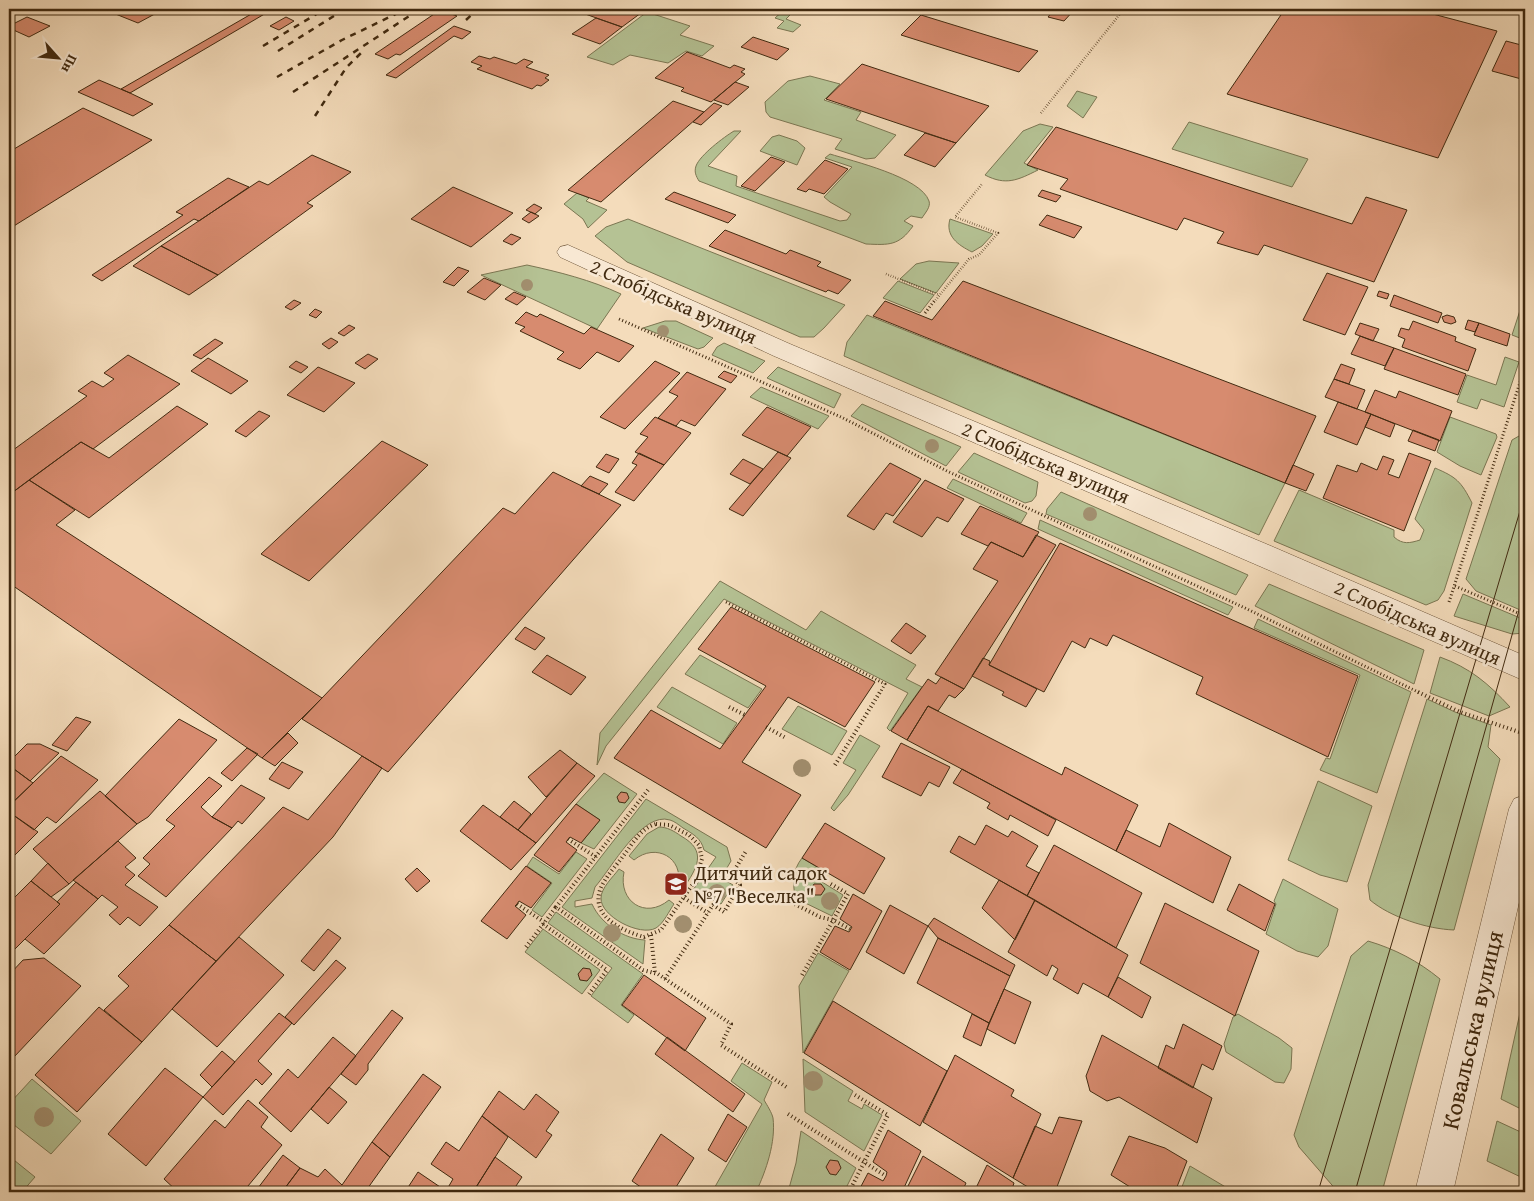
<svg xmlns="http://www.w3.org/2000/svg" width="1534" height="1201" font-family="'Gentium Book Plus',serif">
	<style>
		.green { fill: #b5c294; stroke: #7b7652 }
		.building { fill: #d78b6f; stroke: #412a10 }
		.lines { fill: none; stroke-linecap: round; stroke-linejoin: round }
		.minor-casing { stroke: #6e563b; stroke-width: 1 }
		.path-far2 { stroke: #412a10; stroke-width: 2.5; stroke-dasharray: 0.5 2; stroke-linecap: butt }
		.path-far1 { stroke: #412a10; stroke-width: 3; stroke-dasharray: 1 2.5; stroke-linecap: butt }
		.path { stroke: #412a10; stroke-width: 4; stroke-dasharray: 1 3; stroke-linecap: butt }
		.minor { fill: #f8e8d3; fill-rule: evenodd }
		.tram { stroke: #412a10; stroke-width: 1 }
		.rail { stroke: #412a10; stroke-width: 2.5; stroke-dasharray: 6 6; stroke-linecap: butt }
		.tree { fill: #a28f6f }
		.labels { text-anchor: middle; dominant-baseline: central; stroke-width: 5; stroke-linejoin: round; paint-order: stroke }
		.street-label { font-size: 20px; fill: #412a10; stroke: #f8e8d3 }
		.poi-label { font-size: 20px; fill: #412a10; stroke: #f8e8d3; text-anchor: start }
		.near-street-label { font-size: 24px; fill: #412a10; stroke: #f8e8d3 }
	</style>
	<rect width="100%" height="100%" fill="#f4dcbb"/>
	<filter id="stains"><feTurbulence type="fractalNoise" baseFrequency=".004" numOctaves="4"/><feColorMatrix values="0 0 0 0 .2 0 0 0 0 .09 0 0 0 0 .02 0 0 0 .5 -.17"/></filter>
	<radialGradient id="worn" r=".72"><stop offset=".6" stop-color="#630" stop-opacity="0"/><stop offset="1" stop-color="#630" stop-opacity=".3"/></radialGradient>
	<path class="green" d="M785,9H796L786,19L801,25L793,32L777,28L784,21L775,18Z
		M647,12L690,26L680,35L714,46L702,56L686,51L668,63L630,55L613,65L587,57Z
		M810,76L840,84L824,100L861,112L856,120L896,135L875,158L866,159L835,149L842,139L770,117L766,112L765,102L788,81Z
		M1077,91L1097,97L1083,118L1067,106Z
		M1189,122L1308,159L1292,187L1172,149Z
		M1040,124L1053,127L1024,163L1038,170C1018,180 1006,186 985,175L1023,131Z
		M734,131H741L708,166L737,176L736,186L840,221L847,220L851,214L830,202L824,197L852,167L825,158L830,154C852,161 921,177 929,201C931,207 925,213 922,218L911,216L904,221L913,226C899,246 889,245 866,244L699,181C696,176 694,172 696,166C700,155 724,137 734,131Z
		M779,135L797,141L805,148L797,165L760,151L772,137Z
		M577,193L589,198L586,201L607,210L588,228L583,219L564,204Z
		M628,219L845,305L824,328L814,337H800L627,262L595,236L606,227Z
		M950,219L993,234L982,246L972,252C958,245 945,236 950,219Z
		M929,261L959,263L936,293L900,279L916,264Z
		M527,265C559,272 591,280 621,294L597,329L481,275Z
		M898,281L934,295L920,313L883,298Z
		M1525,295V340L1512,335Z
		M867,315L1285,483L1259,535L844,356L847,342Z
		M665,321H676L713,338L704,347L698,349L643,328Z
		M724,343L765,361L753,373L712,355L717,347Z
		M1505,357L1519,362L1504,407L1481,399L1477,409L1457,402L1467,375L1496,385Z
		M778,367L841,394L834,408L767,378Z
		M761,387L829,416L818,429L750,397Z
		M862,404L961,447L946,466L851,416Z
		M1450,417L1496,434L1497,437L1481,475L1460,466L1437,452Z
		M1519,436L1525,438V612L1476,591L1466,579L1512,440Z
		M974,453L1038,482L1036,496L1032,501L1025,503L958,472Z
		M1435,468C1456,477 1461,481 1472,503L1444,591L1438,600L1426,605L1274,541L1299,490L1394,530V537C1403,545 1410,543 1420,540L1424,530L1415,519Z
		M953,479L1027,513L1021,523L947,488Z
		M1061,492L1248,575L1236,595L1046,514L1047,509Z
		M1040,520L1233,607L1228,615L1038,529Z
		M720,581L806,630L821,611L916,665L906,679L922,687L890,731L887,728L908,693L724,599L606,746L597,765L600,733Z
		M1269,584L1424,650L1414,684L1255,606Z
		M1463,594L1525,620V633L1512,634L1454,616Z
		M1258,619L1411,692L1377,793L1320,770L1326,758L1330,759L1360,675L1254,628Z
		M700,655L762,689L748,708L685,674Z
		M1440,657C1470,668 1488,683 1510,707L1489,716L1430,693Z
		M672,687L737,723L723,744L657,707Z
		M1427,699L1455,712L1491,725L1488,747L1500,759L1454,930C1427,929 1390,917 1370,900L1368,885Z
		M798,706L847,731L832,755L782,729Z
		M860,735L880,746L848,795L834,811L831,808L856,770L843,763Z
		M604,773L637,794L594,849L581,843L600,820L576,804Z
		M1318,781L1372,806L1347,882L1320,875L1288,860Z
		M646,799L727,847L731,861L721,878L733,885L721,904L693,890L716,857L704,850C701,838 693,834 683,828C679,825 674,821 670,820C642,811 611,869 595,887L592,898L575,901V907L592,904C601,924 624,939 645,940L643,964L562,907Z
		M659,827C667,827 674,831 681,836C708,851 697,868 683,889L678,885C684,858 656,842 634,860L629,856L647,834Z
		M576,852L587,859L542,917L532,910L552,883L527,866L533,857L559,874Z
		M802,858L827,873L822,882L843,895L832,916L795,898C793,882 792,871 802,858Z
		M619,869L624,872C618,901 645,920 669,900L674,904C669,911 664,923 656,928C640,937 600,916 601,898C601,888 613,877 619,869Z
		M1283,879L1338,909L1328,946L1318,957L1297,951L1266,934L1276,904L1274,901Z
		M556,912L643,974L621,1005L634,1015L628,1023L591,996L612,968L548,923Z
		M543,929L600,970L582,994L525,952Z
		M1368,941C1395,949 1418,961 1440,979L1382,1192H1338L1299,1147L1294,1135L1351,956Z
		M818,953L849,971L803,1053L799,986Z
		M1525,990V1111L1501,1099Z
		M1238,1014L1279,1038L1292,1048L1291,1069L1284,1083L1275,1082L1226,1052L1224,1044L1233,1017Z
		M803,1059L853,1091L848,1101L862,1109L864,1104L882,1115L864,1151L805,1112Z
		M742,1063L772,1082L764,1100C767,1105 772,1113 773,1118C776,1142 766,1171 756,1192H712L762,1104L731,1081Z
		M32,1079L81,1121L51,1154L9,1121V1104Z
		M1497,1121L1525,1134V1179L1487,1161Z
		M801,1131L856,1168L844,1192H788L796,1163Z
		M9,1156L35,1177L22,1192H9Z
		M1190,1166L1234,1192H1180Z"/>
	<path class="building" d="M103,9H164L138,23Z
		M260,9H273L130,93L121,89Z
		M571,9H641L645,10L622,27Z
		M1047,9H1075L1064,21L1048,17L1053,11Z
		M1285,9H1414L1497,31L1438,158L1227,94Z
		M440,10L457,16L400,55L396,54L388,59L375,54Z
		M921,15L1038,51L1019,72L901,35Z
		M27,17L50,26L29,37L9,28V26Z
		M286,17L294,21L279,30L270,26Z
		M596,18L622,27L600,44L572,34Z
		M454,26L471,32L462,39L454,36L396,78L386,75Z
		M753,37L789,49L777,60L741,47Z
		M1506,41L1525,46V80L1492,71Z
		M687,52L730,68L734,65L745,69L741,72L745,74L711,102L681,91L684,88L655,78Z
		M479,56L490,59L494,57L516,64L524,59L533,62L526,67L549,75L545,78L549,80L541,86L537,85L532,89L477,69L482,66L471,62Z
		M862,64L989,106L956,143L826,99Z
		M99,80L130,93L153,104L133,116L78,92Z
		M735,82L749,87L728,105L714,100Z
		M673,101L704,112L601,202L568,190Z
		M714,103L722,106L701,125L693,122Z
		M83,108L152,140L9,229V152Z
		M1056,127L1352,224L1366,197L1407,210L1374,282L1264,245L1258,255L1237,249L1217,243L1224,232L1184,218L1177,230L1060,189L1068,179L1027,165Z
		M925,133L956,143L935,167L904,155Z
		M312,155L351,172L307,203L313,206L218,275L161,246L259,181L268,185Z
		M771,157L785,162L755,191L741,186Z
		M825,160L848,169L824,194L809,189L806,192L797,189Z
		M228,178L249,187L199,221L194,219L102,281L92,275L183,215L176,212Z
		M453,187L513,213L471,247L411,219Z
		M1042,190L1061,196L1056,202L1038,196Z
		M674,192L736,215L728,223L665,199Z
		M534,204L542,208L535,214L526,210Z
		M531,212L539,216L529,223L522,219Z
		M1047,215L1082,227L1074,238L1039,225Z
		M725,230L786,254L790,250L821,262L817,266L851,280L838,294L828,290L826,292L709,246Z
		M511,234L521,238L512,245L503,241Z
		M161,246L218,275L189,295L133,266Z
		M458,267L469,271L454,286L443,282Z
		M1327,273L1368,287L1345,335L1303,320Z
		M484,278L501,285L485,300L467,292Z
		M963,281L1316,416L1285,483L873,316L885,301L932,320Z
		M1379,291L1389,294L1387,299L1377,296Z
		M514,292L526,297L517,305L505,299Z
		M1394,295L1442,313L1438,323L1390,306Z
		M294,300L301,303L291,310L285,307Z
		M315,309L322,312L316,318L309,315Z
		M526,312L537,317L540,314L584,334L591,327L634,346L619,362L597,352L580,369L557,359L564,352L520,331L525,327L515,323Z
		M1447,315L1454,317L1456,322L1451,324L1444,322L1442,317Z
		M1468,320L1479,323L1475,332L1465,329Z
		M1413,321L1456,337L1455,341L1476,349L1468,371L1402,347L1405,339L1398,336L1401,328L1409,330Z
		M1360,323L1379,329L1373,341L1355,334Z
		M1479,323L1510,334L1507,346L1474,335Z
		M349,325L355,328L344,336L338,333Z
		M1360,336L1394,348L1385,366L1351,354Z
		M331,338L338,342L329,349L322,344Z
		M215,339L223,343L201,359L193,355Z
		M1394,348L1466,374L1458,395L1384,369Z
		M368,354L378,359L365,369L355,363Z
		M128,355L180,384L93,449L81,442L9,495V453L87,396L78,391L92,381L103,387L114,379L104,373Z
		M208,358L248,381L231,394L191,371Z
		M296,361L308,367L301,373L289,367Z
		M655,361L680,373L625,429L600,417Z
		M1341,364L1355,369L1349,384L1334,379Z
		M318,367L355,383L324,412L287,395Z
		M724,371L737,376L731,383L718,377Z
		M687,372L726,389L695,426L681,420L676,426L658,418L678,396L669,392Z
		M1334,379L1365,390L1357,409L1325,397Z
		M1375,390L1396,398L1399,391L1452,411L1440,441L1365,412Z
		M1338,402L1371,414L1357,445L1324,432Z
		M177,406L208,424L89,518L29,480L81,442L109,458Z
		M767,407L811,427L787,456L742,435Z
		M259,411L270,416L246,437L235,431Z
		M1371,414L1395,424L1390,437L1365,427Z
		M655,417L691,433L664,465L635,452L648,437L640,434Z
		M1413,430L1439,440L1435,451L1408,441Z
		M382,441L428,465L309,581L261,554Z
		M778,452L791,458L743,516L729,509Z
		M639,453L664,465L634,501L615,492L637,465L632,463Z
		M1409,453L1431,461L1404,531L1323,498L1337,465L1357,472L1361,463L1377,470L1383,456L1394,460L1388,474L1399,478Z
		M606,454L619,459L609,473L596,467Z
		M743,459L763,469L750,484L730,474Z
		M890,463L921,479L893,516L886,513L874,530L847,516Z
		M1293,465L1314,474L1306,491L1285,483Z
		M553,472L621,505L388,772L302,719L503,508L515,514Z
		M590,476L608,484L599,494L581,486Z
		M29,480L75,510L56,525L322,698L262,758L9,583V495Z
		M925,480L964,499L948,522L937,517L922,537L893,522Z
		M980,506L1039,532L1023,557L991,542L988,546L961,534Z
		M1036,535L1056,545L964,689L935,674L998,581L973,569L991,542L1023,557Z
		M1060,543L1358,676L1328,757L1196,694L1203,677L1113,635L1107,646L1090,638L1085,648L1072,641L1044,692L989,665Z
		M731,607L875,682L845,727L788,697L742,762L801,795L766,848L614,758L651,710L720,749L766,686L698,649Z
		M906,623L926,636L911,654L891,641Z
		M525,627L545,638L535,650L515,639Z
		M547,655L586,677L571,695L532,672Z
		M983,658L990,661L989,665L1037,689L1026,707L1002,695L1004,692L972,676Z
		M941,677L964,689L955,698L949,695L938,711L928,706L907,740L891,731L928,679L936,684Z
		M928,706L1062,775L1065,767L1138,805L1116,851L907,740Z
		M76,717L91,722L67,751L52,745Z
		M179,719L217,740L148,817L137,824L105,796Z
		M288,733L298,743L275,766L262,758Z
		M901,743L950,767L939,787L929,782L921,796L882,777Z
		M27,744H40L59,753L30,781L14,769L10,773H9V762Z
		M247,748L258,754L232,781L221,773Z
		M560,750L577,763L546,797L528,777Z
		M61,756L98,780L56,823L47,817L34,830L9,812V806Z
		M362,756L382,768L375,778L333,837L216,961L169,925L283,807L308,820Z
		M282,762L303,772L289,789L269,779Z
		M577,763L595,776L536,843L518,830Z
		M14,769L33,783L9,806V775Z
		M962,769L1056,820L1048,836L1010,815L1008,820L987,808L990,803L953,783Z
		M209,777L222,786L201,807L212,817L232,828L166,897L138,876L150,864L143,858L175,826L166,820Z
		M241,785L265,798L242,824L238,821L232,828L212,817Z
		M100,791L137,824L69,884L33,849Z
		M621,792L627,793L629,798L625,803L619,802L617,797Z
		M514,801L531,814L518,830L500,817Z
		M576,804L600,820L581,843L570,837L566,842L577,850L559,872L534,855Z
		M483,805L536,843L511,870L460,831Z
		M9,812L38,832L9,861Z
		M825,823L885,858L864,894L802,858Z
		M1169,823L1231,857L1213,903L1116,851L1126,830L1160,847Z
		M986,825L1008,837L1012,831L1038,846L1026,866L1039,873L1027,896L950,852L959,836L975,845Z
		M118,841L136,858L125,867L135,875L125,885L158,907L140,926L128,917L120,925L109,915L118,907L102,895L98,899L73,880Z
		M1054,845L1142,893L1116,948L1027,896Z
		M48,863L69,884L51,897L31,881Z
		M526,866L551,883L531,908L519,901L517,904L515,906L526,915L507,939L481,921Z
		M417,868L430,881L417,892L405,879Z
		M999,880L1035,900L1015,940L982,908Z
		M31,881L60,904L13,951L9,948V903Z
		M76,882L98,899L44,954L25,939L60,904L57,902Z
		M814,884H821L825,889L821,895H815L811,889Z
		M1239,884L1275,904L1265,931L1227,910Z
		M853,894L882,911L850,970L820,952L835,926L849,932L852,927L840,919Z
		M1035,900L1128,955L1108,997L1083,983L1078,994L1053,979L1058,969L1052,965L1047,976L1008,952Z
		M1165,903L1259,951L1235,1016L1140,963Z
		M890,905L928,926L904,974L866,952Z
		M934,918L1015,965L1010,976L938,938L928,926Z
		M169,925L216,961L142,1042L104,1010L129,986L118,976Z
		M328,929L341,938L314,971L301,961Z
		M239,937L284,975L217,1047L172,1009Z
		M938,938L1010,976L989,1023L917,983Z
		M44,958L81,986L14,1057L9,1053V975L23,960Z
		M336,960L346,968L294,1025L285,1017Z
		M583,968L590,969L592,975L587,981L580,980L578,974Z
		M644,975L706,1018L685,1051L622,1005Z
		M1118,977L1151,997L1142,1018L1108,997Z
		M1004,989L1031,1002L1015,1044L987,1029Z
		M833,1001L947,1071L920,1126L804,1053Z
		M99,1007L142,1042L77,1112L35,1075Z
		M392,1010L403,1018L368,1064V1070L356,1085L341,1074Z
		M279,1013L292,1023L258,1061L272,1074L262,1085L256,1079L223,1115L203,1097Z
		M972,1014L989,1023L981,1046L963,1037Z
		M1183,1024L1222,1046L1213,1070L1202,1064L1193,1088L1158,1068L1166,1045L1174,1049Z
		M1102,1035L1212,1098L1197,1143L1119,1097L1107,1101L1090,1091L1086,1076Z
		M333,1037L356,1056L291,1132L259,1103L288,1069L298,1078Z
		M667,1037L745,1094L733,1112L655,1054Z
		M222,1051L235,1062L212,1087L200,1075Z
		M955,1055L1014,1090L1011,1096L1041,1114L1013,1178L923,1122Z
		M165,1068L203,1097L146,1166L108,1134Z
		M423,1074L441,1087L390,1157L372,1142Z
		M329,1087L347,1102L328,1124L311,1109Z
		M499,1091L524,1110L536,1094L559,1112L546,1131L552,1135L536,1158L482,1116Z
		M248,1100L268,1117L261,1127L282,1145L243,1192H178L164,1179L215,1120L225,1128Z
		M728,1114L747,1127L726,1162L708,1150Z
		M482,1116L508,1137L473,1192H448L446,1191L453,1179L431,1164L446,1142L459,1151Z
		M1059,1117L1082,1121L1055,1192H1036L1013,1178L1035,1126L1052,1134Z
		M888,1130L921,1151L902,1192H858L868,1173L883,1181L886,1176L887,1172L873,1162Z
		M661,1134L694,1158L673,1192H648L632,1181Z
		M1129,1136L1165,1148L1187,1161L1175,1192H1138L1111,1175Z
		M372,1142L390,1157L365,1192H282L300,1168L318,1177L325,1169L342,1185Z
		M283,1155L300,1168L282,1192H264L258,1188Z
		M923,1156L966,1183L962,1192H905Z
		M495,1157L522,1177L512,1192H473Z
		M830,1160L838,1161L841,1168L836,1175L830,1174L826,1167Z
		M987,1165L1014,1183L1011,1192H983L976,1188Z
		M418,1172L446,1191L448,1192H405Z"/>
	<g class="lines">
		<g class="minor-casing">
			<path id="minor" d="M568,245L790,344L1271,546L1525,656V681L774,356L560,257L557,252L560,247Z
				M1525,795V876L1453,1192H1415L1509,809L1514,799Z"/>
		</g>
		<path class="path-far2" d="M1041,113L1124,9
			M886,274L939,295
			M934,302L969,259L979,255L998,233L955,217L982,184"/>
		<path class="path-far1" d="M925,313L935,300
			M619,319L841,417L949,472L1245,608L1420,693
			M1455,586L1525,616
			M726,602L885,684L880,693
			M1449,602L1525,367"/>
		<path class="path" d="M1418,692L1460,712L1525,734
			M729,707L745,715
			M766,727L786,738
			M835,765L880,692
			M648,790L556,907L643,970L658,974L731,1024L721,1045L788,1088
			M656,824L669,825L689,835L699,845L702,859L695,881L661,930L644,937C623,931 591,917 600,890C605,877 616,866 624,855C633,843 641,828 656,824Z
			M568,839L596,857
			M777,895L820,917L833,920L850,929
			M684,898L708,913
			M517,904L544,922
			M543,924L607,970L589,994
			M651,935L655,973
			M526,947L556,907
			M802,975L848,894L829,883
			M665,979L713,905L724,912L740,885L731,876L746,851
			M788,1114L886,1176
			M849,1192L888,1115L855,1095"/>
		<use href="#minor" class="minor"/>
		<path class="tram" d="M1318,1192L1525,494
			M1355,1192L1525,589"/>
		<path class="rail" d="M466,20L478,9
			M263,46L325,9
			M278,51L345,9
			M277,77L342,40L406,9
			M293,92L420,9
			M315,116L346,68L362,52"/>
	</g>
	<g class="tree">
		<circle cx="527" cy="285" r="6"/>
		<circle cx="663" cy="331" r="6"/>
		<circle cx="932" cy="446" r="7"/>
		<circle cx="1090" cy="514" r="7"/>
		<circle cx="802" cy="768" r="9"/>
		<circle cx="717" cy="893" r="9"/>
		<circle cx="830" cy="901" r="9"/>
		<circle cx="683" cy="924" r="9"/>
		<circle cx="612" cy="933" r="9"/>
		<circle cx="813" cy="1081" r="10"/>
		<circle cx="44" cy="1117" r="10"/>
	</g>
	<defs>
		<g id="school-square" transform="scale(1.25)"><rect x="-9" y="-9" width="18" height="18" rx="4" fill="#8f2418" stroke="#f8e8d3"/><path d="M0-5L7-2L0 1L-7-2ZM-4 1L0 2.5L4 1V4Q0 6-4 4Z" fill="#fff"/></g>
	</defs>
	<g fill-rule="evenodd">
		<use href="#school-square" x="676" y="884"/>
	</g>
	<g class="labels">
		<g class="street-label">
			<text transform="translate(674 301) rotate(24)">2 Слобідська вулиця</text>
			<text transform="translate(1046 462) rotate(23)">2 Слобідська вулиця</text>
			<text transform="translate(1418 622) rotate(24)">2 Слобідська вулиця</text>
		</g>
		<g class="poi-label">
			<text x="694" y="872">Дитячий садок<tspan x="694" dy="23">№7 "Веселка"</tspan></text>
		</g>
		<g class="near-street-label">
			<text transform="translate(1472 1030) rotate(-77)">Ковальська вулиця</text>
		</g>
	</g>
	<rect width="1534" height="1201" fill="none" stroke="#f4dcbb" stroke-width="30"/>
	<rect x="10" y="10" width="1514" height="1181" fill="none" stroke="#412a10" stroke-width="2.5"/>
	<rect x="15" y="15" width="1504" height="1171" fill="none" stroke="#412a10"/>
	<g transform="translate(58 58) rotate(117)" stroke="#f8e8d3" stroke-width="4" paint-order="stroke">
	<path d="M0-4L9 19L0 12L-9 19Z" fill="#412a10"/>
	<text y="-8" font-size="14" font-weight="bold" text-anchor="middle" fill="#412a10">Пн</text>
	</g>
	<rect width="100%" height="100%" filter="url(#stains)"/>
	<rect width="100%" height="100%" fill="url(#worn)"/>
</svg>
